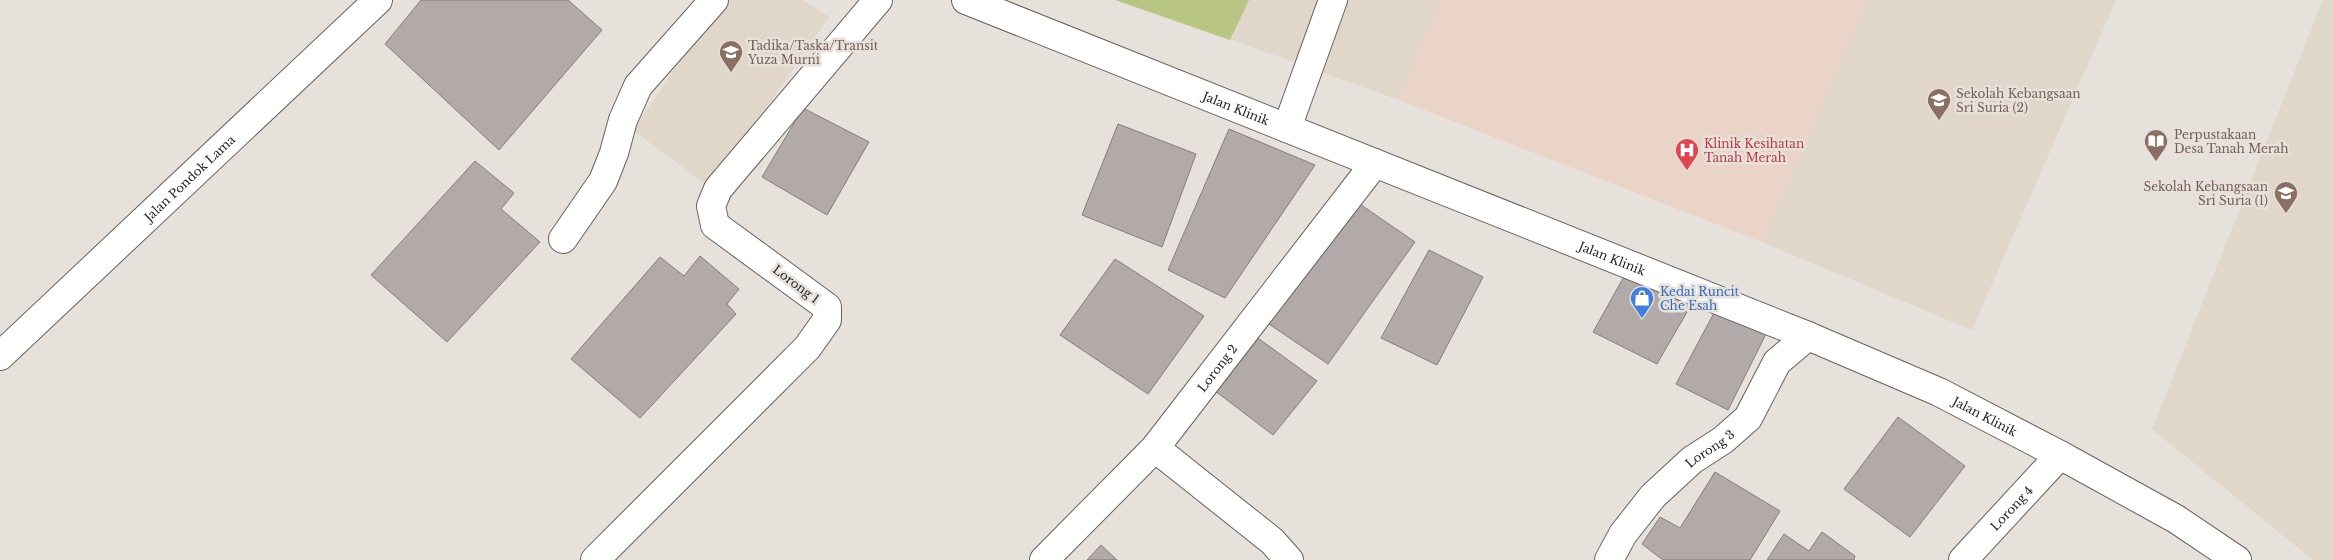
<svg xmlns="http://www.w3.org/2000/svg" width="2334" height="560" font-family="'Libre Baskerville',serif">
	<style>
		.built { fill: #e0d6ca }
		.medical { fill: #ead3c7 }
		.park { fill: #b9c683 }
		.building { fill: #b2aaa8; stroke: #857d7c }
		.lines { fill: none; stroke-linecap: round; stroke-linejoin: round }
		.minor-casing { stroke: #66625d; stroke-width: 30 }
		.minor { stroke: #fff; stroke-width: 28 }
		.labels { text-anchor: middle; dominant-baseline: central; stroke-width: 5; stroke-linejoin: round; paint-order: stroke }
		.education-label { font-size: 12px; fill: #785e54; stroke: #e6e1db; text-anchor: start }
		.street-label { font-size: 12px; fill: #272523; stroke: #e6e1db }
		.health-label { font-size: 12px; fill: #be3a42; stroke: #e6e1db; text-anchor: start }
		.shop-label { font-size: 12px; fill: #366cbe; stroke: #e6e1db; text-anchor: start }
	</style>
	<rect width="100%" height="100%" fill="#e6e1db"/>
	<path class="built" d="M722,0H803L829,17L711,188L633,130Z
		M1121,0H1440L1399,100Z
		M1868,0H2116L1972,330L1762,242Z
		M2323,0H2334V560H2313L2152,429Z"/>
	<path class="medical" d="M1440,0H1868L1762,242L1399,100Z"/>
	<path class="park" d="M1115,0H1249L1230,40Z"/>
	<path class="building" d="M421,0H568L602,30L499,150L385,44Z
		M803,108L869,142L827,215L762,177Z
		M1118,124L1196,154L1162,247L1082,215Z
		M1229,129L1315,165L1225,298L1168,270Z
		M475,161L514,193L501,209L540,242L447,342L371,275Z
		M1354,200L1415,242L1328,364L1266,322Z
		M1429,250L1483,277L1437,365L1381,338Z
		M700,256L739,289L727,304L736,314L640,418L571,359L660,257L684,276Z
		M1115,259L1204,316L1148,394L1060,335Z
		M1626,273L1691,305L1657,364L1593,332Z
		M1714,313L1766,334L1728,410L1676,384Z
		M1251,333L1317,381L1273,435L1210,387Z
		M1898,417L1965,466L1910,537L1844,489Z
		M1715,472L1780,511L1750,560H1663L1642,544L1660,517L1680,528Z
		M1822,532L1855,556L1854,560H1767L1784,534L1809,551Z
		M1101,545L1117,560H1087Z"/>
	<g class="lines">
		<g class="minor-casing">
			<g id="minor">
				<path id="s1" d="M966,0L1808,336L1939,392L2060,455L2176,519L2237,560"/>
				<path d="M1287,128L1333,0"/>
				<path d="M563,239L603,181L614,153L623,120L638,86L714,0"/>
				<path id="s2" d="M0,356L378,0"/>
				<path d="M1155,448L1272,541L1289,560"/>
				<path d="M595,560L807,348L827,320V307L715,225L711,206L718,189L878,0"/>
				<path id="s3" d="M1044,560L1155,448L1375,163"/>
				<path id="s4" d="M1609,560L1623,534L1653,496L1692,460L1723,440L1748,418L1777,362L1808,336"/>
				<path id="s5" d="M1963,560L2060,455"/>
			</g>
		</g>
		<use href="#minor" class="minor"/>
	</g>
	<defs>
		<g id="school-pin" transform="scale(1.25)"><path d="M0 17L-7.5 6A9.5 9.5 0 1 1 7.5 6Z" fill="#8d6e63" stroke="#e6e1db"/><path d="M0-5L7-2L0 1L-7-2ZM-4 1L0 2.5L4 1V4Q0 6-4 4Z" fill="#fff"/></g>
		<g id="library-pin" transform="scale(1.25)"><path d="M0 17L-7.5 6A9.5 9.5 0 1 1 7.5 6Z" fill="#8d6e63" stroke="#e6e1db"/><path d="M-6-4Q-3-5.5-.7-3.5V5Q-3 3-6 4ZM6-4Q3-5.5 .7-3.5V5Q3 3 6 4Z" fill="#fff"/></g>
		<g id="hospital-pin" transform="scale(1.25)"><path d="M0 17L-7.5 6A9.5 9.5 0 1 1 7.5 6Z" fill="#e0444e" stroke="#e6e1db"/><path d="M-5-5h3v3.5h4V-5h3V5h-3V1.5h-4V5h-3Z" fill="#fff"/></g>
		<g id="shop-pin" transform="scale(1.25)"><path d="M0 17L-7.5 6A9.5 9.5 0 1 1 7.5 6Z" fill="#3f7fe0" stroke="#e6e1db"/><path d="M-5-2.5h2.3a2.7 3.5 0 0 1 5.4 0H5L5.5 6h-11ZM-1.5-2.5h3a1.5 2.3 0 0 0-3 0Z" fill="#fff"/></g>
	</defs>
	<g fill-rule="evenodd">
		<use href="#school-pin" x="731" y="52"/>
		<use href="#school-pin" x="1939" y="100"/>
		<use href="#library-pin" x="2156" y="141"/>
		<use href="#hospital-pin" x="1687" y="150"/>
		<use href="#school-pin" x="2286" y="193"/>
		<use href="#shop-pin" x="1642" y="298"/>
	</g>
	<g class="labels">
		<g class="education-label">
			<text x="748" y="45">Tadika/Taska/Transit<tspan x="748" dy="14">Yuza Murni</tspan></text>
			<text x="1956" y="93">Sekolah Kebangsaan<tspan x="1956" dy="14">Sri Suria (2)</tspan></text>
			<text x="2174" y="134">Perpustakaan<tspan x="2174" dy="14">Desa Tanah Merah</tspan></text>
			<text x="2268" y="186" text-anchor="end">Sekolah Kebangsaan<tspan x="2268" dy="14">Sri Suria (1)</tspan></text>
		</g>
		<g class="street-label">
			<text stroke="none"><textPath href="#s1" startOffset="291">Jalan Klinik</textPath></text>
			<text stroke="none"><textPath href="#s2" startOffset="260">Jalan Pondok Lama</textPath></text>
			<text stroke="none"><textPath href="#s1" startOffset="696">Jalan Klinik</textPath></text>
			<text transform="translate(796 284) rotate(37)">Lorong 1</text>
			<text stroke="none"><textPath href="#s3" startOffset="259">Lorong 2</textPath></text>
			<text stroke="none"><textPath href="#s1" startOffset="1101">Jalan Klinik</textPath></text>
			<text stroke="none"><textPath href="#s4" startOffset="152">Lorong 3</textPath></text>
			<text stroke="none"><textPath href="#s5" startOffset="71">Lorong 4</textPath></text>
		</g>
		<g class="health-label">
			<text x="1704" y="143">Klinik Kesihatan<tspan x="1704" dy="14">Tanah Merah</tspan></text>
		</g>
		<g class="shop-label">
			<text x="1660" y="291">Kedai Runcit<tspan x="1660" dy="14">Che Esah</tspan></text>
		</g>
	</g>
</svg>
